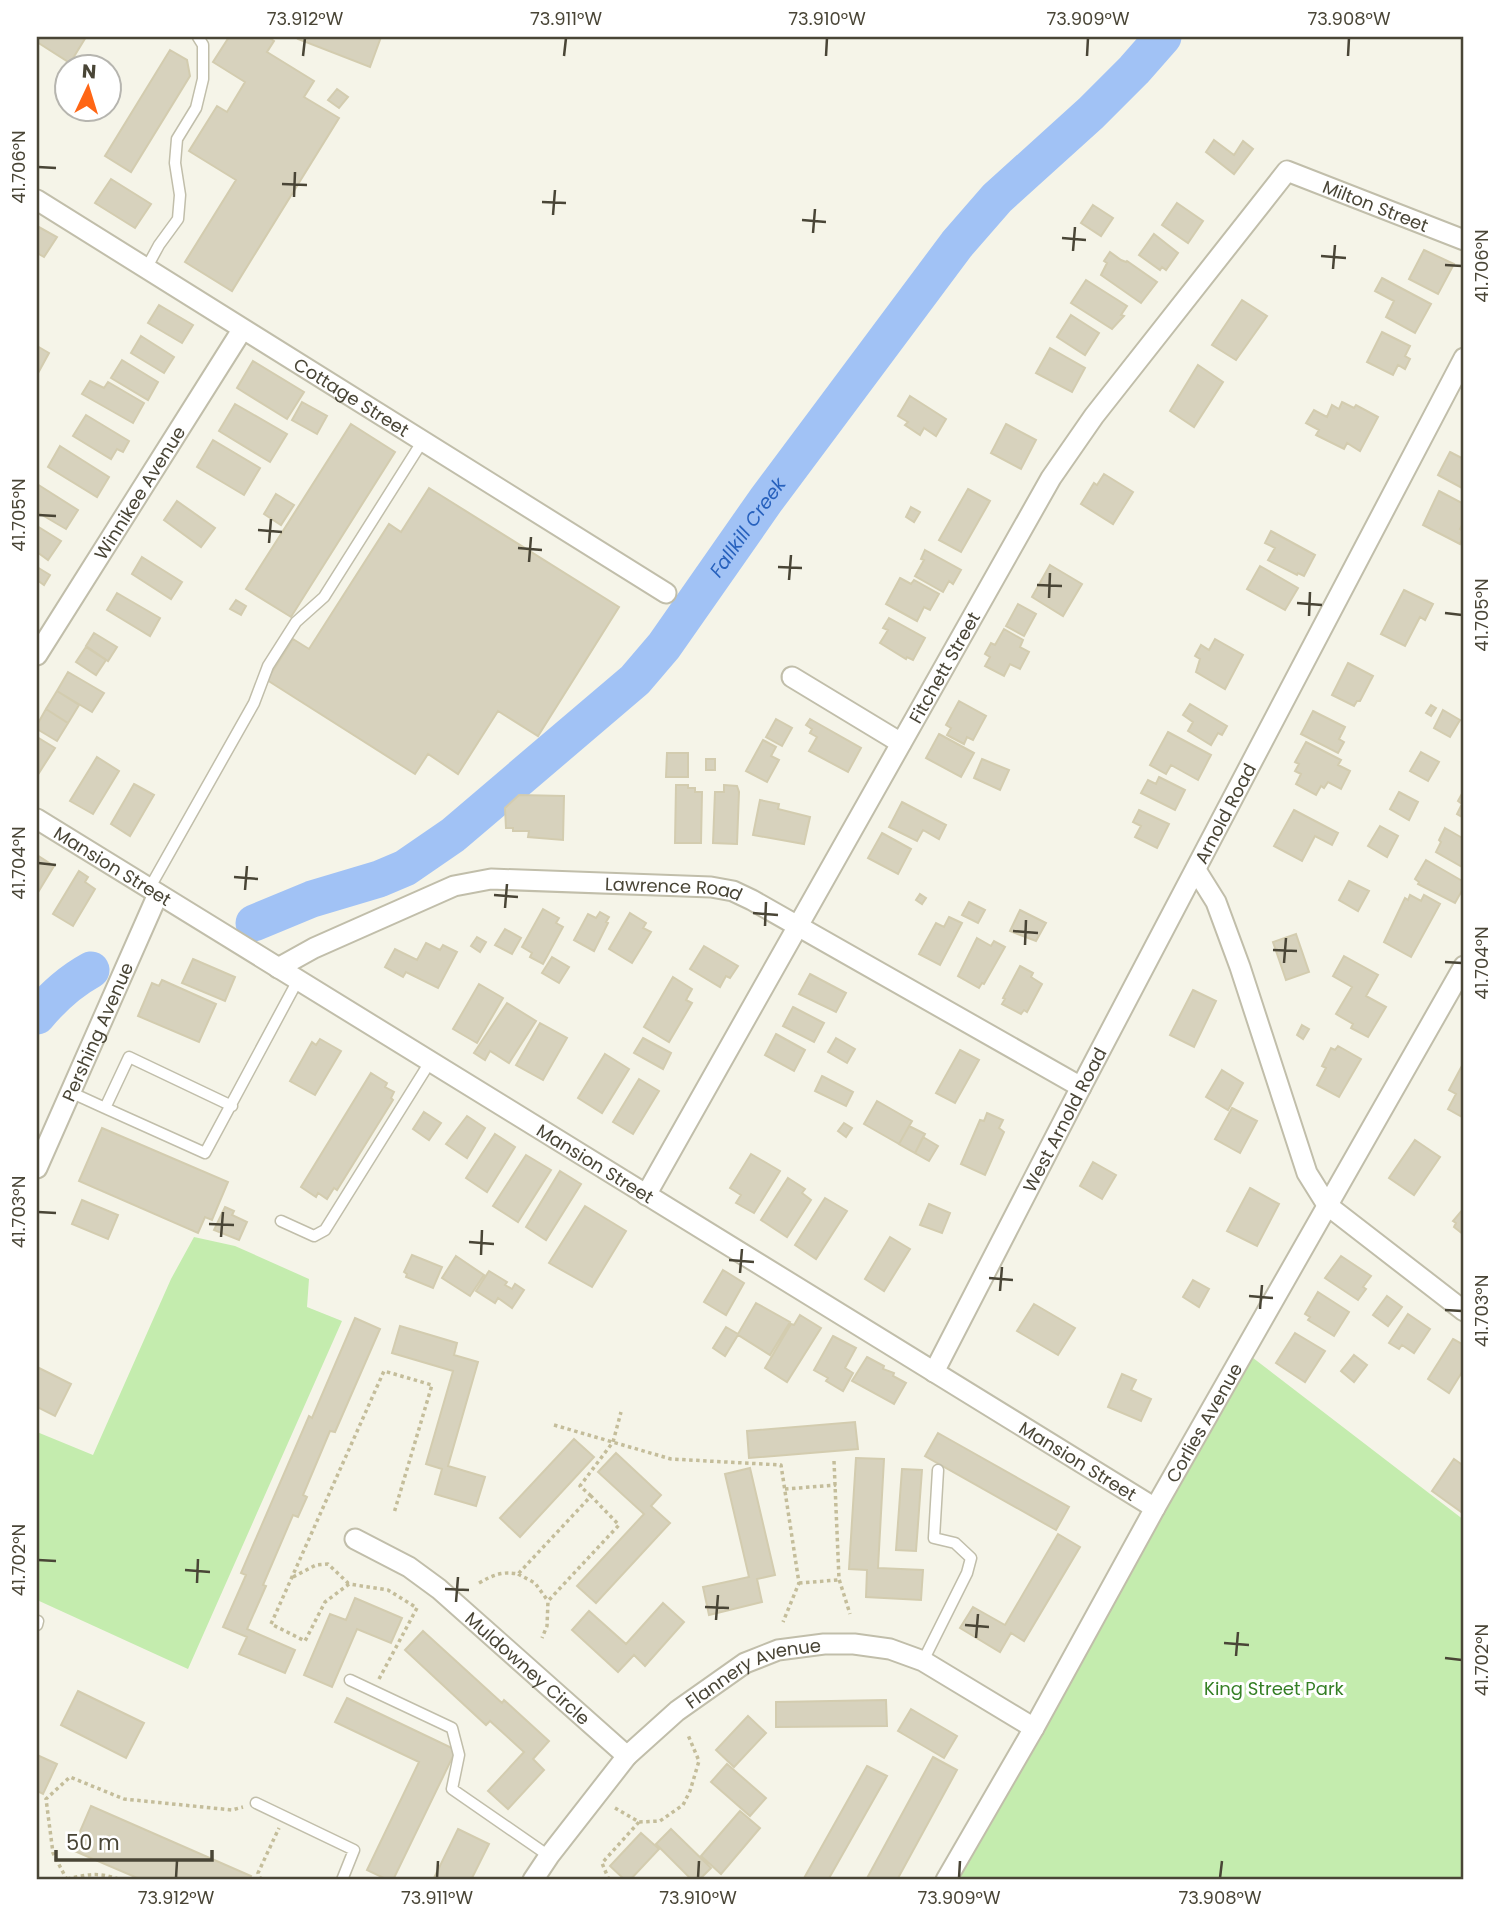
<svg xmlns="http://www.w3.org/2000/svg" width="1501" height="1917" font-family="Poppins,sans-serif">
	<style>
		.green { fill: #c4ecae }
		.lines { fill: none; stroke-linecap: round; stroke-linejoin: round }
		.river { stroke: #a1c2f5; stroke-width: 37 }
		.building { fill: #d7d2bd; stroke: #d3ccaf; stroke-width: 2 }
		.service-casing { stroke: #c1beaa; stroke-width: 13 }
		.minor-casing { stroke: #c1beaa; stroke-width: 23 }
		.path { stroke: #c4bd9a; stroke-width: 3.5; stroke-dasharray: 3.5 3.5; stroke-linecap: butt }
		.service { stroke: #fff; stroke-width: 10 }
		.minor { stroke: #fff; stroke-width: 19 }
		.ticks { fill: none; stroke: #494536; stroke-width: 2.5 }
		.labels { text-anchor: middle; dominant-baseline: central; stroke-width: 6; stroke-linejoin: round; paint-order: stroke }
		.street-label { font-size: 18px; fill: #494536; stroke: #fff }
		.park-label { font-size: 18px; fill: #357f25; stroke: #fff }
		.water-label { font-size: 19px; font-style: italic; fill: #2761bd; stroke: #fff }
		.neatline { fill: none; stroke: #494536; stroke-width: 2.5 }
		.ticks-label { font-size: 18px; text-anchor: middle; fill: #494536 }
	</style>
	<rect width="100%" height="100%" fill="#f5f4e8"/>
	<path class="green" d="M194,1237L235,1246L309,1279L307,1307L342,1321L188,1669L37,1600V1432L93,1455L171,1279Z
		M1244,1351L1464,1520V1880H946Z"/>
	<g class="lines">
		<g class="river">
			<path id="s1" d="M254,923L312,899L379,879L405,868L453,835L635,680L664,646L766,500L957,244L997,198L1091,113L1134,70L1163,37"/>
			<path d="M37,1016C53,997 69,982 91,970"/>
		</g>
	</g>
	<path class="building" d="M37,37H86L70,63L37,42Z
		M229,37H268L274,41L267,52L314,81L304,97L339,118L232,291L185,262L236,180L189,151L217,106L227,112L245,82L213,62Z
		M299,37H381L370,67L298,39Z
		M170,50L187,60L190,76L131,172L105,156Z
		M337,89L348,97L339,108L328,100Z
		M1214,140L1234,155L1243,141L1253,149L1234,174L1206,152Z
		M111,179L151,204L135,228L95,203Z
		M1177,203L1203,221L1188,243L1162,225Z
		M1093,205L1113,218L1101,236L1081,223Z
		M37,226L57,237L44,257L37,253Z
		M1154,234L1178,253L1166,270L1162,267L1160,270L1139,255Z
		M1424,250L1454,264L1438,294L1409,279Z
		M1110,252L1121,260L1126,262L1127,261L1157,282L1141,303L1101,275L1107,263L1104,261Z
		M1382,278L1431,304L1415,333L1386,317L1394,301L1375,291Z
		M1086,280L1127,306L1121,315L1124,316L1112,329L1071,303Z
		M1242,300L1267,316L1236,360L1212,345Z
		M159,305L193,325L182,343L148,323Z
		M1071,315L1099,333L1085,355L1057,337Z
		M1382,332L1410,346L1405,356L1410,359L1405,369L1398,365L1393,375L1367,362Z
		M141,336L174,357L164,373L131,353Z
		M37,346L49,353L37,375Z
		M1050,348L1085,368L1072,392L1036,373Z
		M122,360L158,382L148,400L111,378Z
		M253,361L304,392L287,419L237,388Z
		M1198,365L1223,382L1194,427L1170,411Z
		M90,381L104,388L108,382L144,403L133,423L82,394Z
		M910,396L946,419L936,436L924,428L920,435L905,425L908,422L898,416Z
		M302,402L327,416L317,434L292,420Z
		M1342,402L1354,408L1356,405L1378,417L1360,451L1347,443L1344,449L1316,435L1319,430L1306,423L1314,410L1327,417L1332,405L1339,409Z
		M235,404L287,434L270,462L219,431Z
		M86,415L129,441L123,452L117,449L111,459L73,436Z
		M351,424L395,452L291,617L246,589Z
		M1006,424L1036,440L1021,469L991,453Z
		M213,440L260,468L244,495L197,467Z
		M60,446L109,477L97,497L48,467Z
		M1450,452L1464,459V489L1438,475Z
		M1104,474L1133,492L1113,524L1081,504L1094,483L1097,485Z
		M37,484L78,510L66,529L37,512Z
		M429,488L619,607L538,736L498,711L458,774L428,754L415,774L267,680L293,639L309,649L389,524L401,532Z
		M968,489L990,501L961,552L939,540Z
		M1439,491L1464,504V521L1460,529L1464,532V534L1460,544L1423,525Z
		M276,494L294,505L281,525L264,514Z
		M177,501L215,528L201,547L164,520Z
		M911,507L920,512L914,522L906,517Z
		M37,526L61,541L48,560L37,552Z
		M1271,531L1315,555L1304,576L1298,573L1297,575L1268,560L1275,548L1265,543Z
		M925,550L961,570L953,584L949,581L943,592L915,576L924,560L921,559Z
		M142,557L182,582L171,599L132,574Z
		M1050,565L1082,584L1063,616L1032,597Z
		M1260,566L1298,588L1285,610L1247,589Z
		M37,567L50,575L44,585L37,580Z
		M900,578L911,584L914,580L939,594L930,610L924,607L917,621L886,604Z
		M1404,590L1433,604L1425,620L1420,617L1405,646L1381,634Z
		M117,593L160,618L150,636L107,610Z
		M236,600L246,606L241,615L230,609Z
		M1018,604L1036,614L1024,636L1006,626Z
		M889,618L925,638L913,660L907,657L906,659L880,643L888,630L883,628Z
		M1004,629L1023,640L1020,647L1029,652L1020,669L1010,664L1004,676L985,666L990,657L985,654L991,643L995,645Z
		M94,633L117,647L108,661L86,646Z
		M1215,639L1243,655L1225,689L1196,672L1200,659L1195,656L1201,645L1209,650Z
		M86,647L106,660L96,675L76,662Z
		M1348,663L1373,676L1360,701H1357L1354,706L1332,695Z
		M68,672L104,693L92,712L57,691Z
		M57,691L79,705L68,723L46,709Z
		M959,701L986,716L973,740L967,737L964,744L947,735L951,728L946,725Z
		M1190,704L1227,726L1222,735L1218,733L1211,745L1188,731L1193,722L1183,715Z
		M1431,705L1436,708L1431,716L1426,713Z
		M46,709L68,723L57,741L37,729V725Z
		M1443,710L1460,720L1450,737L1434,728Z
		M1313,711L1345,727L1339,739L1344,742L1338,753L1301,734Z
		M776,719L792,728L782,746L766,737Z
		M810,719L861,748L848,772L809,751L817,737L810,733L812,729L806,725Z
		M1168,732L1211,755L1198,780L1171,765L1166,774L1150,765Z
		M939,734L974,753L961,777L926,758Z
		M37,737L55,748L37,776Z
		M763,740L776,747L771,756L779,760L767,782L746,771Z
		M1306,742L1341,760L1338,765L1350,771L1341,789L1328,782L1324,788L1321,786L1316,795L1296,784L1301,774L1295,771L1299,764L1295,762Z
		M1421,752L1439,762L1428,781L1410,771Z
		M667,753H688V777H666Z
		M97,757L119,771L93,814L70,801Z
		M706,759H715V770H706Z
		M982,759L1009,770L1000,790L974,778Z
		M1159,777L1185,790L1175,810L1141,793L1148,780L1156,784Z
		M134,784L154,795L130,836L111,824Z
		M676,785H688V788H695V792H702L701,843H675Z
		M724,785L737,786L739,792L737,844L713,843L715,792H724Z
		M1464,790V818L1457,814L1462,804L1458,801Z
		M1399,792L1418,802L1409,820L1390,809Z
		M519,795L564,796L563,840L528,837L529,831H513V828H506L505,808Z
		M760,800L779,804L778,809L810,817L804,844L753,835Z
		M902,802L946,825L939,839L923,830L917,841L889,827Z
		M1139,810L1169,824L1157,848L1135,837L1141,826L1133,822Z
		M1294,810L1338,833L1332,845L1315,836L1302,861L1274,846Z
		M1380,826L1398,836L1387,857L1368,846Z
		M1445,828L1464,839V868L1436,852L1441,842L1439,840Z
		M882,833L911,849L898,874L868,858Z
		M37,855L54,866L37,894Z
		M1426,860L1464,882V887L1455,903L1418,884L1419,882L1415,879Z
		M79,871L88,877L85,882L95,889L73,926L53,914Z
		M1349,881L1369,891L1358,911L1339,900Z
		M920,894L926,898L922,904L916,900Z
		M1410,895L1421,901L1424,895L1440,904L1411,957L1384,942L1405,898L1408,900Z
		M969,902L985,910L978,923L962,915Z
		M543,909L559,918L556,923L563,927L543,964L530,957L532,953L522,947Z
		M1020,910L1046,923L1036,941L1010,931Z
		M600,912L609,917L606,922L608,923L594,951L574,940L588,914L596,918Z
		M630,913L646,923L643,928L651,932L632,963L609,949Z
		M949,917L962,923L940,965L919,954L936,923L944,927Z
		M505,929L521,938L512,954L495,945Z
		M1296,934L1309,972L1286,980L1273,942Z
		M477,937L486,942L480,952L471,946Z
		M977,938L991,946L994,941L1005,947L984,984L982,983L979,988L958,976Z
		M426,943L440,950L443,945L457,952L438,988L406,972L403,977L385,967L395,949L417,960Z
		M704,946L738,966L730,978L726,976L720,987L690,969Z
		M1344,956L1378,975L1366,996L1386,1007L1368,1037L1351,1028L1353,1024L1336,1014L1352,987L1333,976Z
		M552,957L569,967L559,983L542,973Z
		M193,959L235,977L225,1001L182,983Z
		M1020,966L1033,973L1031,977L1042,984L1027,1012L1024,1010L1021,1014L1002,1004L1005,999L1003,998Z
		M810,974L846,993L836,1012L799,994Z
		M673,977L692,989L686,1000L692,1003L669,1042L644,1027Z
		M162,980L216,1004L199,1042L138,1016L152,983L159,986Z
		M479,984L503,998L477,1043L453,1029Z
		M1193,990L1216,1001L1194,1047L1170,1035Z
		M507,1003L536,1021L509,1063L490,1051L485,1060L474,1053Z
		M793,1007L824,1023L814,1042L783,1026Z
		M540,1023L567,1038L543,1080L516,1065Z
		M1302,1025L1309,1029L1303,1039L1297,1035Z
		M776,1034L805,1050L794,1071L765,1055Z
		M643,1038L671,1053L663,1069L634,1053Z
		M836,1038L855,1049L847,1063L828,1052Z
		M320,1039L341,1051L315,1095L290,1081L312,1042L316,1045Z
		M1338,1046L1361,1059L1339,1097L1317,1085L1326,1068L1322,1066L1331,1048L1335,1050Z
		M960,1050L979,1060L955,1103L936,1093Z
		M605,1054L629,1069L602,1113L578,1098Z
		M1464,1062V1118L1448,1109L1456,1094L1449,1090Z
		M1222,1070L1243,1083L1228,1110L1206,1097Z
		M371,1073L387,1083L385,1087L394,1092L391,1098L393,1100L337,1190L334,1188L327,1199L318,1193L316,1197L301,1187Z
		M822,1076L853,1092L846,1106L815,1091Z
		M639,1079L659,1091L633,1134L613,1122Z
		M877,1101L912,1121L899,1144L864,1124Z
		M1232,1108L1257,1121L1240,1153L1215,1139Z
		M424,1112L441,1123L429,1140L413,1129Z
		M987,1113L1003,1120L999,1128L1004,1132L985,1175L961,1164L980,1120L984,1121Z
		M467,1116L485,1128L467,1158L446,1144Z
		M844,1123L852,1128L846,1137L838,1131Z
		M909,1126L925,1134L915,1153L899,1144Z
		M102,1128L228,1182L212,1220L205,1217L198,1233L79,1181Z
		M495,1134L515,1147L487,1192L466,1178Z
		M923,1137L938,1146L929,1161L915,1153Z
		M1415,1140L1440,1157L1414,1195L1389,1178Z
		M751,1154L780,1171L754,1213L736,1203L741,1195L730,1188Z
		M526,1155L551,1170L518,1222L493,1206Z
		M1093,1162L1116,1175L1102,1199L1080,1186Z
		M560,1171L581,1184L546,1240L526,1227Z
		M788,1178L805,1189L802,1193L811,1200L787,1237L761,1220Z
		M1250,1188L1279,1204L1257,1246L1227,1231Z
		M825,1198L847,1211L816,1259L795,1245Z
		M82,1200L118,1215L108,1239L72,1224Z
		M929,1204L950,1213L942,1233L920,1225Z
		M585,1206L626,1231L592,1287L549,1263Z
		M225,1207L234,1211L232,1215L247,1222L239,1240L214,1230Z
		M1464,1208V1235L1454,1227L1456,1223L1453,1221Z
		M890,1237L910,1249L884,1291L865,1279Z
		M412,1255L442,1267L433,1288L406,1277L407,1274L404,1272Z
		M456,1256L484,1275L470,1296L442,1278Z
		M1341,1256L1371,1276L1363,1287L1366,1289L1358,1300L1325,1278Z
		M723,1270L744,1283L726,1315L704,1302Z
		M489,1271L507,1282L505,1285L512,1289L515,1284L524,1290L512,1308L498,1298L495,1303L476,1291Z
		M1193,1280L1209,1289L1199,1307L1183,1297Z
		M1318,1292L1349,1312L1334,1336L1308,1320L1310,1317L1305,1314Z
		M1387,1296L1402,1307L1388,1326L1373,1315Z
		M756,1303L790,1322L770,1355L738,1335L725,1356L713,1348L726,1327L738,1334Z
		M1034,1304L1075,1328L1058,1355L1017,1331Z
		M1408,1314L1430,1329L1414,1353L1402,1345L1399,1349L1389,1343Z
		M800,1315L821,1328L787,1382L765,1368L791,1324L794,1325Z
		M355,1318L380,1329L335,1432L330,1431L303,1495L307,1497L298,1517L293,1515L263,1585L266,1586L247,1629L295,1650L285,1673L239,1654L247,1637L223,1627L246,1575L241,1573L309,1416L312,1418Z
		M400,1326L457,1343L454,1355L478,1362L448,1466L485,1477L476,1506L435,1494L442,1469L426,1464L453,1371L392,1353Z
		M1295,1333L1325,1351L1305,1382L1276,1363Z
		M833,1336L856,1348L845,1368L853,1373L843,1391L826,1381L828,1378L814,1370Z
		M1453,1339L1464,1345V1369L1449,1393L1428,1379Z
		M1354,1355L1367,1365L1354,1382L1341,1371Z
		M867,1357L884,1366L883,1369L894,1373L893,1376L906,1383L894,1404L852,1381Z
		M37,1367L71,1384L55,1416L37,1407Z
		M1122,1374L1136,1380L1131,1390L1151,1399L1141,1421L1108,1407Z
		M855,1422L858,1449L749,1458L747,1431Z
		M938,1433L1069,1507L1056,1530L925,1456Z
		M574,1439L594,1457L520,1537L500,1518Z
		M616,1453L661,1495L651,1506L670,1523L596,1603L577,1586L644,1514L598,1472Z
		M856,1458L884,1459L878,1568L923,1570L921,1600L866,1597L867,1570L849,1569Z
		M1454,1459L1464,1466V1514L1432,1491Z
		M750,1468L775,1575L757,1579L762,1602L709,1615L703,1587L749,1577L725,1474Z
		M902,1469L922,1470L916,1551L896,1550Z
		M1058,1534L1080,1547L1024,1641L1011,1633L1000,1652L960,1628L973,1607L1005,1625Z
		M355,1598L402,1618L391,1643L357,1629L332,1687L304,1675L330,1614L346,1620Z
		M663,1603L684,1622L645,1666L634,1655L618,1672L572,1630L589,1611L626,1644Z
		M423,1631L502,1703L504,1700L549,1741L533,1759L544,1770L508,1809L488,1791L524,1752L490,1721L486,1725L405,1650Z
		M78,1691L144,1723L126,1758L61,1725Z
		M347,1698L456,1750L393,1880H388L367,1870L419,1762L335,1722Z
		M886,1700L887,1726L776,1727V1702Z
		M911,1709L957,1736L944,1758L898,1731Z
		M748,1716L766,1733L734,1767L716,1750Z
		M37,1755L57,1764L43,1794L37,1791Z
		M933,1757L957,1770L897,1880H866Z
		M727,1764L766,1798L750,1816L711,1782Z
		M867,1766L887,1776L828,1880H803Z
		M91,1806L251,1876L249,1880H142L72,1850Z
		M740,1811L760,1828L721,1874L701,1856Z
		M458,1829L489,1844L471,1880H433Z
		M671,1829L711,1868L699,1880H692L656,1844Z
		M641,1833L659,1849L630,1880H625L610,1866Z"/>
	<g class="lines">
		<g class="service-casing">
			<path id="service" d="M146,269L159,245L178,219L180,195L175,163L177,139L196,108L203,79V45L198,37
				M149,889L254,703L268,666L296,622L324,597L422,442
				M70,1092L105,1108
				M232,1106L129,1057L105,1108L205,1153L298,980
				M281,1221L314,1236L325,1230L430,1062
				M37,1625L38,1621
				M923,1661L967,1573L971,1558L955,1543L934,1538L938,1470
				M350,1680L452,1728L459,1755L452,1789L549,1856
				M256,1803L354,1850L342,1880"/>
		</g>
		<g class="minor-casing">
			<g id="minor">
				<path id="s2" d="M37,200L666,593"/>
				<path id="s3" d="M37,655L242,330"/>
				<path d="M792,677L901,743"/>
				<path id="s4" d="M37,819L1155,1508"/>
				<path d="M1196,870L1216,902L1240,967L1307,1173L1327,1205L1464,1311"/>
				<path id="s5" d="M278,968L314,948L454,886L491,879L711,887L733,891L752,900L1081,1087"/>
				<path id="s6" d="M37,1168L158,894"/>
				<path id="s7" d="M646,1195L1051,478L1094,416L1287,171L1464,240"/>
				<path id="s8" d="M934,1372L1081,1087L1464,358"/>
				<path id="s9" d="M355,1539L409,1567L439,1589L627,1756"/>
				<path id="s10" d="M533,1880L549,1856L627,1756L677,1711L745,1663L778,1650L824,1644H854L890,1649L923,1661L1034,1728"/>
				<path id="s11" d="M946,1880L1034,1728L1155,1508L1464,966"/>
			</g>
		</g>
		<path class="path" d="M554,1425L671,1459L781,1465L799,1583L783,1622
			M834,1461L839,1579L850,1614
			M785,1489L836,1485
			M591,1496L580,1486L613,1442L621,1412
			M518,1574L535,1583L548,1601
			M293,1577L316,1565L328,1564L348,1583
			M479,1583C493,1575 502,1571 518,1574L591,1496L619,1525L548,1601L547,1626L542,1638
			M799,1583L838,1580
			M379,1679L417,1608L388,1590L349,1584L325,1602L305,1641L271,1624L384,1371L432,1385L394,1513
			M615,1808L639,1822L660,1821L683,1805L690,1791L699,1761L688,1735
			M67,1879C89,1874 100,1872 121,1880
			M67,1880L53,1853L46,1799L70,1777L124,1799L232,1810L243,1807
			M261,1880L258,1873L279,1828
			M609,1880L602,1863L639,1822"/>
		<use href="#service" class="service"/>
		<use href="#minor" class="minor"/>
	</g>
	<path class="ticks" d="M303,56L305,38M564,56L566,38M826,56L827,38M1087,56L1088,38M1348,56L1349,38M38,167L56,168M282,184L307,185M294,197L295,172M542,202L566,203M553,215L555,190M802,220L826,222M813,233L815,209M1062,238L1086,240M1073,251L1075,227M1321,256L1346,258M1445,265L1462,266M1333,269L1335,245M38,515L56,516M258,530L282,532M269,543L271,519M518,548L542,550M529,562L531,537M778,567L802,568M789,580L791,555M1037,585L1062,586M1049,598L1050,573M1297,603L1322,605M1445,613L1462,615M1309,616L1310,592M38,863L56,865M234,877L258,879M245,890L247,866M494,895L518,897M505,908L507,884M753,913L778,915M765,926L766,902M1013,931L1038,933M1025,945L1026,920M1273,950L1297,951M1445,962L1462,963M1284,963L1286,938M38,1212L56,1213M209,1224L234,1225M221,1237L223,1212M469,1242L494,1244M481,1255L482,1230M729,1260L754,1262M740,1273L742,1249M989,1278L1013,1280M1000,1291L1002,1267M1249,1296L1273,1298M1260,1309L1262,1285M1445,1310L1462,1311M38,1560L56,1561M185,1570L210,1572M197,1583L198,1559M445,1589L469,1590M456,1602L458,1577M705,1607L729,1608M716,1620L718,1595M965,1625L989,1627M976,1638L978,1614M1224,1643L1249,1645M1236,1656L1238,1632M1445,1658L1462,1660M176,1878L177,1861M437,1878L438,1861M698,1878L699,1861M959,1878L960,1861M1220,1878L1222,1861"/>
	<g class="labels">
		<g class="street-label">
			<text stroke="none"><textPath href="#s7" startOffset="1306">Milton Street</textPath></text>
			<text stroke="none"><textPath href="#s2" startOffset="371">Cottage Street</textPath></text>
			<text stroke="none"><textPath href="#s3" startOffset="192">Winnikee Avenue</textPath></text>
			<text stroke="none"><textPath href="#s7" startOffset="606">Fitchett Street</textPath></text>
			<text stroke="none"><textPath href="#s8" startOffset="630">Arnold Road</textPath></text>
			<text stroke="none"><textPath href="#s4" startOffset="89">Mansion Street</textPath></text>
			<text stroke="none"><textPath href="#s5" startOffset="415">Lawrence Road</textPath></text>
			<text stroke="none"><textPath href="#s6" startOffset="149">Pershing Avenue</textPath></text>
			<text stroke="none"><textPath href="#s8" startOffset="284">West Arnold Road</textPath></text>
			<text stroke="none"><textPath href="#s4" startOffset="656">Mansion Street</textPath></text>
			<text stroke="none"><textPath href="#s11" startOffset="525">Corlies Avenue</textPath></text>
			<text stroke="none"><textPath href="#s4" startOffset="1223">Mansion Street</textPath></text>
			<text stroke="none"><textPath href="#s9" startOffset="217">Muldowney Circle</textPath></text>
			<text stroke="none"><textPath href="#s10" startOffset="310">Flannery Avenue</textPath></text>
		</g>
		<g class="park-label">
			<text x="1274" y="1688">King Street Park</text>
		</g>
		<g class="water-label">
			<text stroke="none"><textPath href="#s1" startOffset="648">Fallkill Creek</textPath></text>
		</g>
	</g>
	<rect width="1501" height="1917" fill="none" stroke="#ffffff" stroke-width="77"/>
	<g transform="translate(88 88) rotate(4)"><circle r="33" fill="#ffffff" stroke="#b6b5af" stroke-width="2"/>
	<path d="M0-5L12 26L0 18L-12 26Z" fill="#ff6615"/>
	<text y="-10" font-size="19" font-weight="bold" text-anchor="middle" fill="#494536">N</text>
	</g>
	<path d="M56 1850v10h156v-10" fill="none" stroke="#494536" stroke-width="3.5"/>
	<text x="66" y="1850" font-size="21" fill="#494536" stroke="#ffffff" stroke-width="5" paint-order="stroke">50 m</text>
	<rect x="38" y="38" width="1424" height="1840" class="neatline"/>
	<g class="ticks-label">
		<text x="305" y="25">73.912°W</text>
		<text x="566" y="25">73.911°W</text>
		<text x="827" y="25">73.910°W</text>
		<text x="1088" y="25">73.909°W</text>
		<text x="1349" y="25">73.908°W</text>
		<text transform="translate(19 167) rotate(-90)" y="6">41.706°N</text>
		<text transform="translate(1482 266) rotate(-90)" y="6">41.706°N</text>
		<text transform="translate(19 515) rotate(-90)" y="6">41.705°N</text>
		<text transform="translate(1482 615) rotate(-90)" y="6">41.705°N</text>
		<text transform="translate(19 863) rotate(-90)" y="6">41.704°N</text>
		<text transform="translate(1482 963) rotate(-90)" y="6">41.704°N</text>
		<text transform="translate(19 1212) rotate(-90)" y="6">41.703°N</text>
		<text transform="translate(1482 1311) rotate(-90)" y="6">41.703°N</text>
		<text transform="translate(19 1560) rotate(-90)" y="6">41.702°N</text>
		<text transform="translate(1482 1660) rotate(-90)" y="6">41.702°N</text>
		<text x="176" y="1904">73.912°W</text>
		<text x="437" y="1904">73.911°W</text>
		<text x="698" y="1904">73.910°W</text>
		<text x="959" y="1904">73.909°W</text>
		<text x="1220" y="1904">73.908°W</text>
	</g>
</svg>
